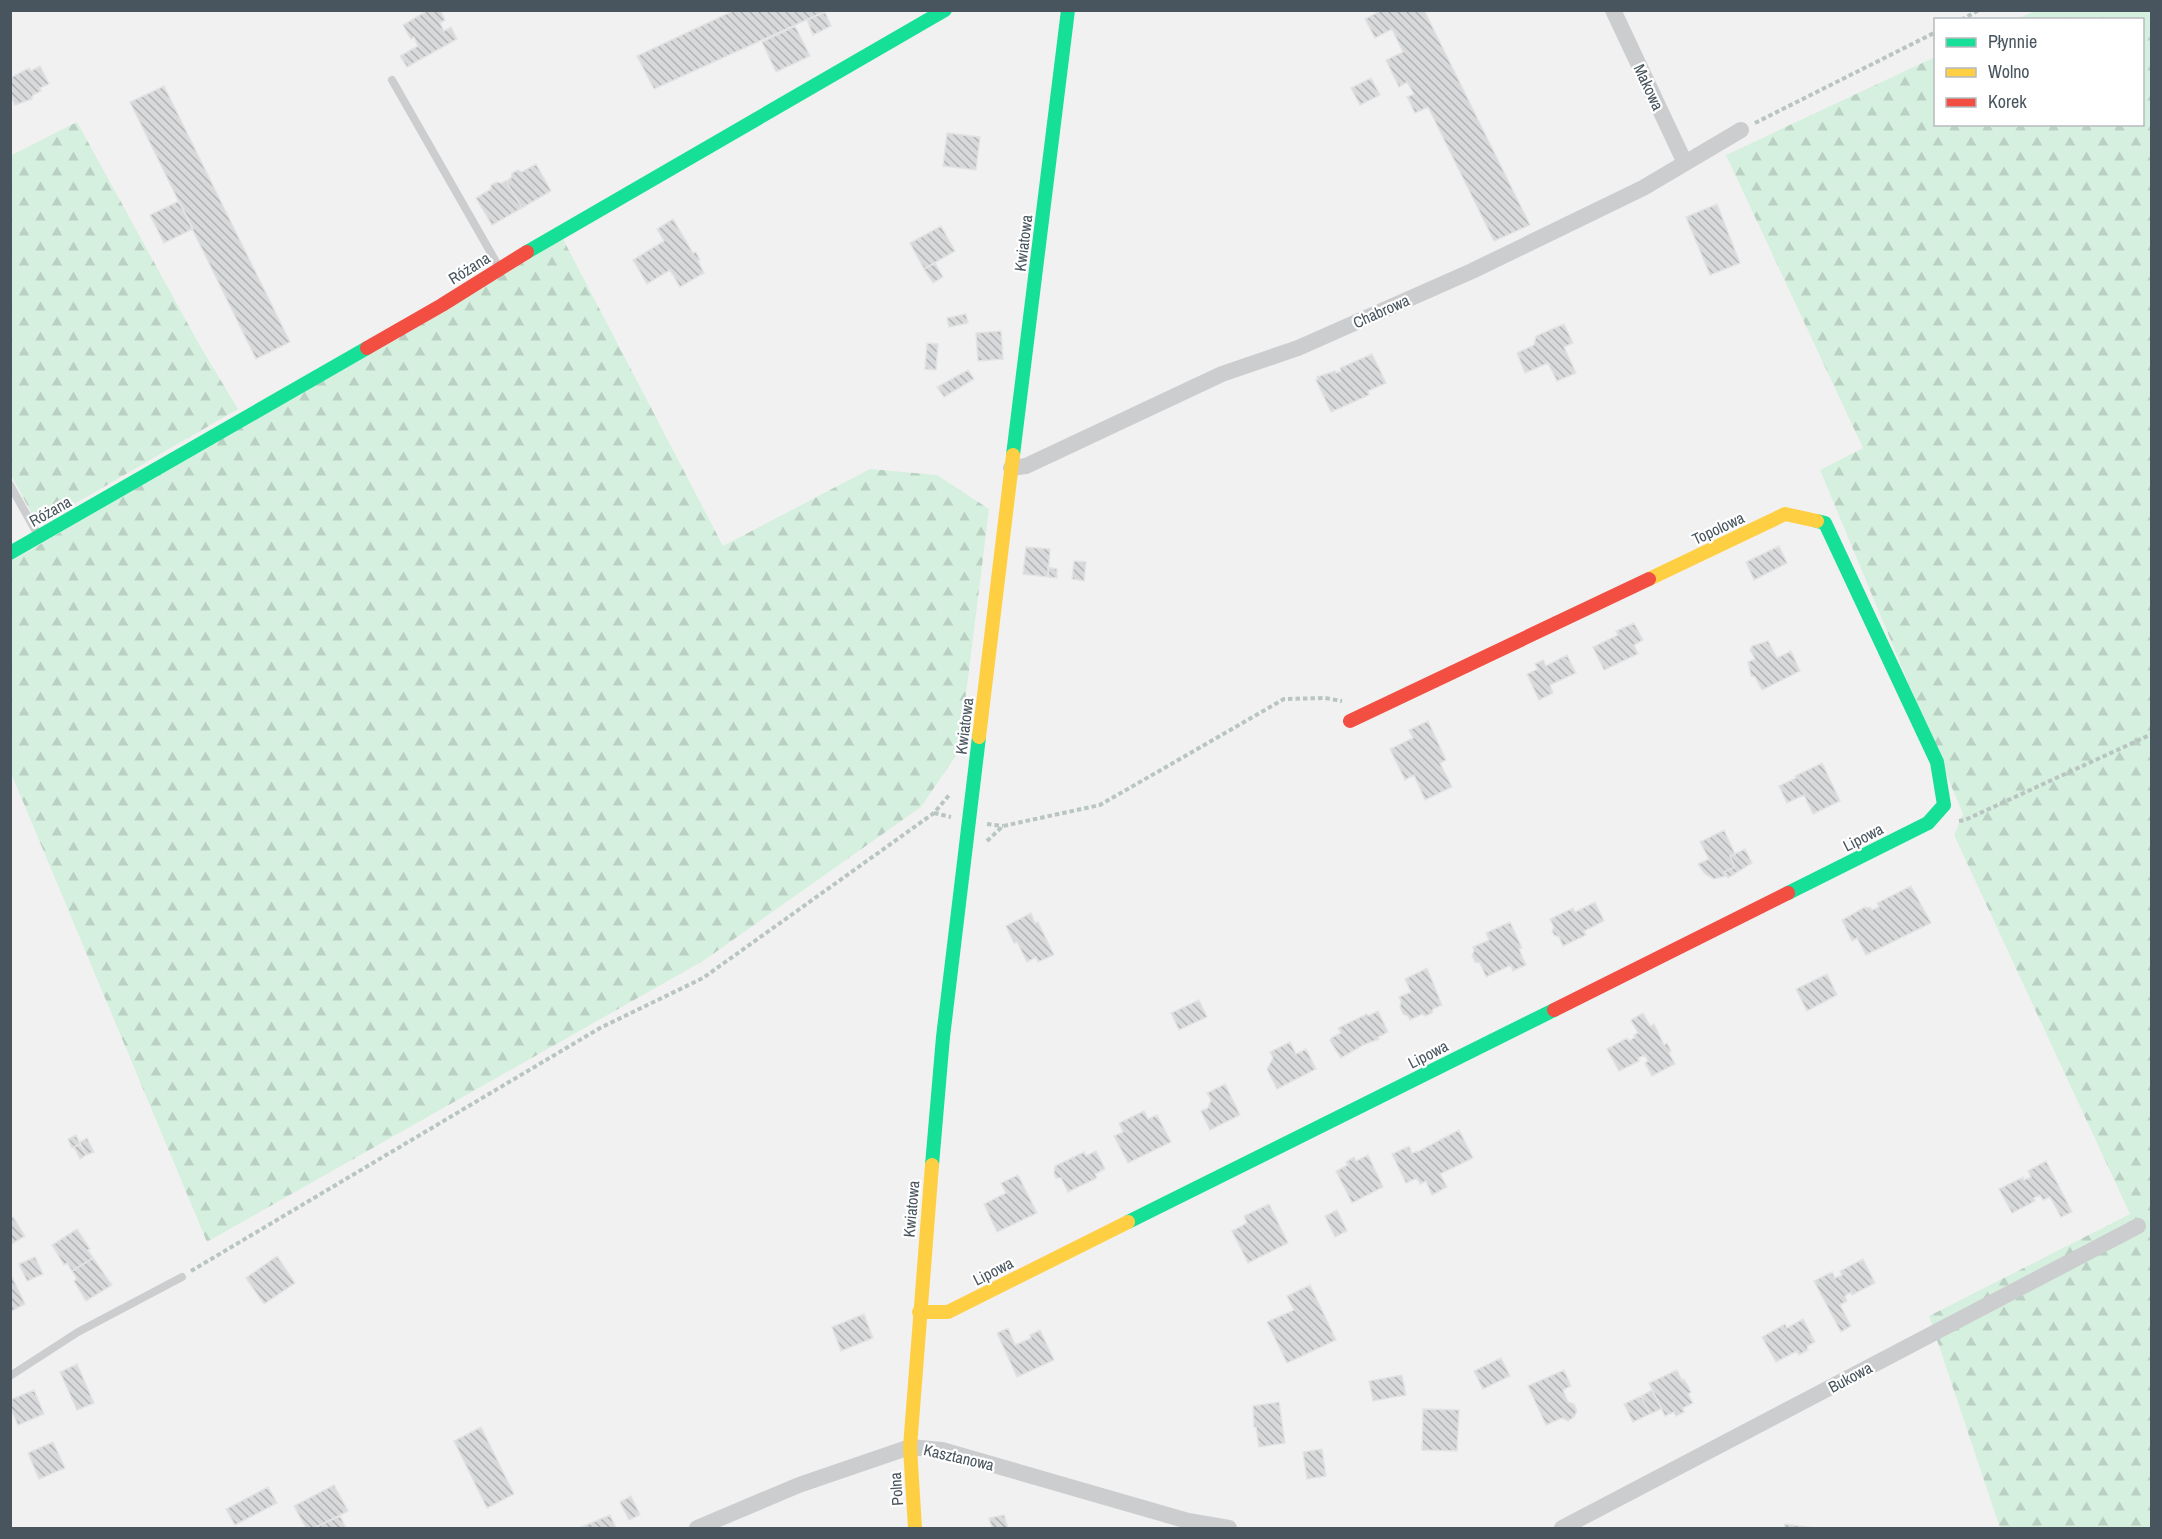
<svg xmlns="http://www.w3.org/2000/svg" width="2162" height="1539" font-family="'Archivo Narrow',sans-serif">
	<style>
		.forest { fill: url(#forest-firs) }
		.building { fill: url(#building-back-hatch); stroke: #e3e3e4; stroke-width: 1.5 }
		.lines { fill: none; stroke-linecap: round; stroke-linejoin: round }
		.path { stroke: #b9c5c1; stroke-width: 4; stroke-dasharray: 4.5 3; stroke-linecap: butt }
		.lane { stroke: #cbcdcf; stroke-width: 8 }
		.street { stroke: #cbcdcf; stroke-width: 16 }
		.fast { stroke: #16e098; stroke-width: 14 }
		.slow { stroke: #ffcf43; stroke-width: 14 }
		.jam { stroke: #f24e42; stroke-width: 14 }
		.labels { text-anchor: middle; dominant-baseline: central; stroke-width: 4.5; stroke-linejoin: round; paint-order: stroke }
		.street-label { font-size: 16px; fill: #48555e; stroke: #fff }
	</style>
	<defs>
		<pattern id="forest-firs" width="22" height="20" patternUnits="userSpaceOnUse" patternTransform="scale(1.5)"><rect width="22" height="20" fill="#d6f0df"/><path d="M5 1l3.5 6h-7zM16 11l3.5 6h-7z" fill="#b9d0c2"/></pattern>
		<pattern id="building-back-hatch" width="6" height="6" patternUnits="userSpaceOnUse" patternTransform="scale(1.5)"><rect width="6" height="6" fill="#d8d9da"/><path d="M-1 5l2 2M0 0l6 6M5-1l2 2" fill="none" stroke="#b1b3b4"/></pattern>
	</defs>
	<rect width="100%" height="100%" fill="#f2f1f1"/>
	<path class="forest" d="M2036,11H2151V1528H2000L1929,1316L2130,1214L1954,835L1963,814L1820,470L1863,448L1726,155L1935,57L1936,124H2142V20L2016,19Z
		M77,122L200,346L238,409L38,525L11,475L10,156Z
		M563,239L723,546L870,469L937,475L989,509L959,751L921,807L703,961L207,1242L11,773L10,562Z"/>
	<path class="building" d="M428,10H440L445,20L440,23L444,31L451,27L457,39L407,67L400,56L418,46L414,37L411,39L403,25Z
		M735,10H828L654,89L637,56Z
		M1424,10L1530,225L1494,241L1428,107L1415,113L1407,97L1414,94L1407,82L1399,87L1386,60L1403,52L1392,29L1375,38L1365,19L1382,10Z
		M825,12L831,26L813,35L807,20Z
		M795,26L810,56L776,72L762,42Z
		M40,66L49,84L40,88L41,91L33,95L32,99L15,105L10,95V78L29,68L31,71Z
		M1371,78L1380,95L1360,105L1351,88Z
		M164,86L290,342L256,359L130,102Z
		M947,133L980,137L976,170L943,166Z
		M536,164L551,191L522,208L506,181L511,178L512,173L518,170L522,172Z
		M506,181L522,208L492,225L476,198L491,189V185L497,182L501,183Z
		M179,201L193,229L164,243L150,215Z
		M1717,204L1740,263L1710,275L1686,217Z
		M673,219L693,253L696,252L700,260L698,261L704,273L680,287L670,270L647,284L633,260L664,241L657,229Z
		M941,226L955,251L924,269L910,243Z
		M935,263L943,277L933,283L924,269Z
		M966,314L968,323L949,327L947,318Z
		M1564,324L1573,343L1564,347L1576,373L1557,381L1548,363L1525,373L1517,353L1534,345L1536,336Z
		M1001,331L1003,359L978,361L976,333Z
		M927,343L938,344L936,370L925,369Z
		M1372,354L1386,383L1368,391L1369,395L1331,412L1316,380L1318,379L1317,377L1335,371L1336,373L1341,371L1340,368Z
		M968,370L974,379L944,397L937,387Z
		M1779,546L1787,563L1754,580L1746,562Z
		M1026,547L1050,549L1048,577L1023,574Z
		M1074,561L1086,562L1084,581L1072,579Z
		M1048,567L1057,569V578L1048,577Z
		M1634,623L1643,640L1634,645L1638,654L1604,670L1593,647L1618,635L1616,631Z
		M1768,641L1777,658L1791,651L1800,671L1762,690L1755,677L1751,676L1748,662L1755,659L1750,650L1752,646Z
		M1567,655L1576,673L1550,685L1553,693L1539,700L1527,674L1538,669L1535,664L1543,660L1546,666Z
		M1428,721L1446,760L1440,763L1452,787L1425,800L1414,775L1405,780L1390,749L1413,738L1409,730Z
		M1822,763L1840,801L1813,814L1804,795L1787,803L1779,786L1796,778L1795,776Z
		M1724,830L1735,854L1730,856L1735,867L1724,872L1726,876L1714,879L1705,874L1698,864L1709,859L1700,842Z
		M1745,849L1752,863L1728,878L1724,872L1735,867L1730,856Z
		M1911,886L1931,923L1866,955L1857,938L1852,941L1842,920L1865,907L1866,908L1870,907L1872,910L1879,907L1877,903Z
		M1595,902L1604,921L1584,931L1586,935L1563,946L1559,937L1554,935L1552,931L1554,927L1550,919L1573,908L1575,912Z
		M1031,913L1035,923L1038,922L1054,955L1038,962L1036,957L1027,962L1017,942L1014,943L1006,926Z
		M1510,922L1522,948L1519,949L1526,965L1513,971L1511,965L1486,977L1480,963L1475,962L1472,955L1474,951L1473,947L1489,940L1486,933Z
		M1427,968L1442,1005L1433,1009L1432,1013L1426,1016L1422,1014L1410,1020L1408,1016L1403,1014L1400,1007L1401,1002L1399,997L1411,992L1405,979Z
		M1827,974L1837,995L1807,1011L1796,989Z
		M1199,1000L1207,1017L1179,1030L1171,1013Z
		M1378,1011L1388,1032L1378,1037L1379,1039L1363,1045L1341,1058L1330,1041L1331,1038L1341,1033L1338,1028L1367,1014L1368,1016Z
		M1643,1013L1650,1026L1654,1024L1664,1045L1667,1043L1671,1051L1669,1053L1675,1064L1652,1076L1645,1063L1648,1061L1645,1055L1638,1058L1639,1061L1619,1071L1607,1049L1627,1038L1629,1041L1635,1037L1634,1035L1638,1033L1631,1020Z
		M1290,1042L1296,1054L1306,1049L1316,1069L1277,1089L1267,1069L1273,1058L1270,1052Z
		M1225,1084L1240,1115L1210,1130L1201,1111L1208,1108L1211,1100L1207,1093Z
		M1144,1111L1148,1119L1157,1115L1171,1142L1128,1163L1114,1136L1123,1132L1119,1123Z
		M1459,1130L1473,1158L1440,1174L1447,1187L1432,1195L1426,1181L1420,1184L1417,1178L1406,1183L1392,1154L1409,1146L1412,1153L1419,1151Z
		M76,1135L80,1144L72,1148L68,1139Z
		M87,1138L94,1152L86,1155L80,1142Z
		M80,1144L86,1155L80,1159L74,1147Z
		M1096,1151L1105,1169L1095,1174L1097,1178L1068,1192L1061,1178H1056L1054,1173L1055,1166L1084,1152L1086,1156Z
		M1368,1155L1383,1187L1352,1203L1336,1171L1348,1165L1346,1162L1354,1157L1356,1161Z
		M2046,1161L2072,1212L2061,1217L2050,1197L2043,1200L2040,1195L2034,1198L2035,1201L2012,1213L1999,1189L2023,1177L2024,1180L2031,1177L2028,1171Z
		M1018,1175L1037,1213L997,1232L984,1204L1006,1193L1001,1183Z
		M1269,1204L1288,1243L1248,1263L1232,1231L1247,1223L1244,1216Z
		M1337,1210L1347,1231L1335,1237L1325,1216Z
		M13,1217L25,1236L10,1245V1218Z
		M77,1229L90,1249L88,1250L93,1258L72,1271L67,1263L64,1265L52,1245Z
		M277,1256L295,1283L264,1304L246,1278Z
		M35,1257L43,1274L27,1281L19,1264Z
		M93,1258L112,1285L86,1301L74,1281L77,1279L72,1271Z
		M1863,1259L1875,1283L1852,1295L1851,1292L1845,1296L1847,1301L1840,1305L1851,1326L1841,1332L1814,1281L1832,1272L1835,1278L1842,1275L1840,1271Z
		M11,1275L25,1304L10,1312V1276Z
		M1310,1285L1336,1340L1287,1363L1267,1322L1294,1310L1287,1296Z
		M864,1314L873,1338L841,1351L832,1327Z
		M1803,1319L1815,1342L1807,1346L1808,1350L1799,1355L1797,1351L1776,1362L1762,1337L1785,1324L1787,1328Z
		M1008,1328L1015,1345L1031,1338L1030,1335L1040,1330L1054,1360L1017,1377L997,1333Z
		M1501,1358L1510,1376L1483,1389L1474,1371Z
		M77,1364L94,1403L77,1410L60,1372Z
		M1564,1370L1571,1386L1563,1390L1568,1402L1574,1404L1577,1411L1574,1417L1568,1421L1562,1418L1546,1425L1528,1386Z
		M1677,1370L1682,1380L1684,1379L1691,1392L1688,1394L1693,1403L1683,1408L1684,1412L1676,1416L1674,1412L1665,1416L1649,1383Z
		M1402,1375L1406,1395L1373,1401L1369,1381Z
		M34,1390L44,1414L18,1425L10,1407V1400Z
		M1652,1390L1661,1409L1650,1414L1641,1396Z
		M1641,1396L1650,1414L1633,1422L1624,1404Z
		M1279,1402L1285,1443L1259,1447L1256,1427H1254L1253,1406Z
		M1423,1409L1459,1410L1457,1451L1422,1450Z
		M481,1427L514,1494L487,1508L454,1441Z
		M53,1442L65,1468L39,1479L28,1453Z
		M1322,1449L1326,1476L1307,1479L1303,1452Z
		M334,1485L348,1511L314,1528H306L294,1506Z
		M268,1487L277,1503L235,1525L226,1509Z
		M631,1496L640,1515L629,1520L620,1502Z
		M610,1515L616,1528H579L586,1525Z
		M1004,1515L1008,1528H992L989,1518Z
		M340,1516L346,1528H314Z
		M1785,1524L1815,1528H1784Z"/>
	<g class="lines">
		<path class="path" d="M1961,20L1979,10
			M1755,123L1936,32
			M934,813L951,817
			M1959,821L1965,820L2152,734
			M987,824L1003,826
			M987,841L1003,826L1100,805L1284,699L1325,698L1342,701
			M191,1271L600,1028L703,978L934,813L950,794"/>
		<path class="lane" d="M392,80L499,267
			M10,485L38,535
			M10,1376L78,1332L182,1277"/>
		<path class="street" d="M1613,10L1685,163
			M1011,468L1026,466L1222,374L1298,348L1472,271L1643,188L1741,130
			M697,1528L799,1485L910,1447L942,1450L1188,1521L1229,1528
			M1562,1528L2138,1226"/>
		<path class="fast" d="M527,252L945,10
			M1013,455L1068,10
			M10,553L367,348
			M1788,893L1928,823L1944,805L1937,762L1825,523L1817,521
			M932,1165L943,1037L979,737
			M1128,1222L1554,1010"/>
		<path class="slow" d="M1649,579L1785,514L1817,521
			M979,737L1013,455
			M919,1312H948L1128,1222
			M915,1528L910,1447L932,1165"/>
		<path class="jam" d="M367,348L442,305L527,252
			M1350,721L1649,579
			M1554,1010L1788,893"/>
	</g>
	<g class="labels">
		<g class="street-label">
			<text transform="translate(1649 87) rotate(65)">Makowa</text>
			<text transform="translate(1023 243) rotate(-83)">Kwiatowa</text>
			<text transform="translate(469 268) rotate(-32)">Różana</text>
			<text transform="translate(1381 311) rotate(-24)">Chabrowa</text>
			<text transform="translate(50 511) rotate(-29)">Różana</text>
			<text transform="translate(1718 528) rotate(-25)">Topolowa</text>
			<text transform="translate(964 726) rotate(-83)">Kwiatowa</text>
			<text transform="translate(1863 837) rotate(-27)">Lipowa</text>
			<text transform="translate(1428 1054) rotate(-27)">Lipowa</text>
			<text transform="translate(911 1209) rotate(-85)">Kwiatowa</text>
			<text transform="translate(993 1271) rotate(-27)">Lipowa</text>
			<text transform="translate(1850 1377) rotate(-28)">Bukowa</text>
			<text transform="translate(959 1457) rotate(13)">Kasztanowa</text>
			<text transform="translate(896 1489) rotate(-94)">Polna</text>
		</g>
	</g>
	<rect width="2162" height="1539" fill="none" stroke="#48555e" stroke-width="24"/>
	<rect x="1934" y="18" width="210" height="108" fill="#ffffff" stroke="#b6bbbf" stroke-width="1.5"/>
	<rect x="1946" y="38" width="30" height="9" fill="#16e098" stroke="#b6bbbf" stroke-width="1.5"/>
	<text x="1988" y="48" font-size="18" fill="#48555e">Płynnie</text>
	<rect x="1946" y="68" width="30" height="9" fill="#ffcf43" stroke="#b6bbbf" stroke-width="1.5"/>
	<text x="1988" y="78" font-size="18" fill="#48555e">Wolno</text>
	<rect x="1946" y="98" width="30" height="9" fill="#f24e42" stroke="#b6bbbf" stroke-width="1.5"/>
	<text x="1988" y="108" font-size="18" fill="#48555e">Korek</text>
</svg>
